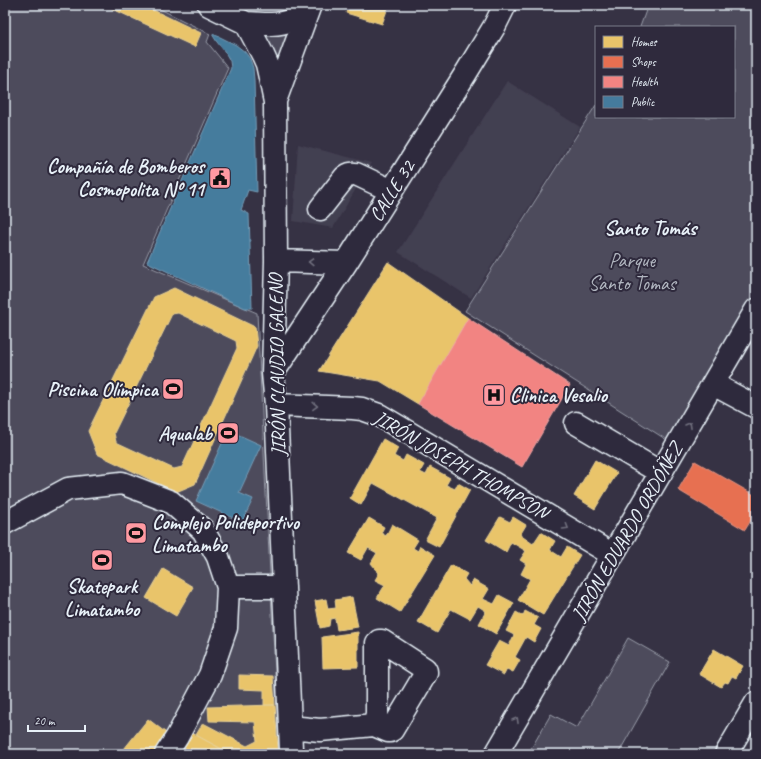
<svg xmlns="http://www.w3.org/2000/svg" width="761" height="759" font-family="Caveat,sans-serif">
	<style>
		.built { fill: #433f51 }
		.green { fill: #4d4b5c; stroke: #9a9eaa }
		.homes { fill: #e9c46a; stroke: #e9d295; fill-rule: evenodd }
		.shops { fill: #e76f51; stroke: #e79683 }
		.health { fill: #f28482; stroke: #efa5a5 }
		.public { fill: #457b9d; stroke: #769eb8 }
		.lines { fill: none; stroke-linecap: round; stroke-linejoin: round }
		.minor-casing { stroke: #e8f1f8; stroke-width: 25 }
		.minor { stroke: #2f2a3d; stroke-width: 22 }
		.oneway { stroke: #70707e }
		.labels { text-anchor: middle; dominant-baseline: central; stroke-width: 4; stroke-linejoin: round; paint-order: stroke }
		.poi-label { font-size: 20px; font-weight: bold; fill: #e8f1f8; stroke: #2f2a3d; text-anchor: end }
		.street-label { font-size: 20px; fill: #e8f1f8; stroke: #2f2a3d }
		.park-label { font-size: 20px; fill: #b2b7c1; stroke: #2f2a3d }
		.neighbourhood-label { font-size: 21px; font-weight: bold; fill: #e8f1f8; stroke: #2f2a3d }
	</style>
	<rect width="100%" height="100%" fill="#363244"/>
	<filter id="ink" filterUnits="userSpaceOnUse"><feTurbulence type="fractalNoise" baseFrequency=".025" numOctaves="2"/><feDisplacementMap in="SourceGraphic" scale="8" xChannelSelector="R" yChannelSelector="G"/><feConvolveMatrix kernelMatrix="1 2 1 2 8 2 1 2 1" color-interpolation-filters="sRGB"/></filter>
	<g filter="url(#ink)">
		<path class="built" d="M507,81L580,127L471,298L398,252Z
			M298,144L371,163L333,228L293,221Z"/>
		<path class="green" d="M5,5H152L210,34L207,42L228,68L143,264L257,313L279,754H5Z
			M648,5H756V297L670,442L465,311L596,105V117H734V27H640Z
			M290,32L278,68L263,34Z
			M628,638L670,662L618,754H528L551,714L577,728Z"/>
		<path class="homes" d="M104,5H143L201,33L195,47Z
			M349,5H389L382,24L346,13Z
			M388,262L468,318L418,404L380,381L319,371Z
			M174,288L255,327L257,346L195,484L176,492L97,454L88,431L154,297ZM178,313L236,341L237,348L182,467L174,469L116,442L114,433L172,314Z
			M495,346L513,356L508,365L525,376L529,371L559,387L533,430L506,413L510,405L494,396L487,409L502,416L486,439L451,420Z
			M383,439L398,448L394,456L403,461L406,455L424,465L420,472L426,475L430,467L450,478L446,485L455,489L458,483L470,490L439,547L425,540L437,518L373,483L361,505L350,498Z
			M595,460L617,473L595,509L574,496Z
			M500,517L510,522L513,517L526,525L520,535L533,544L541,532L555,541L550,550L561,557L567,547L580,555L543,615L518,600L530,579L521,574L526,564L520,560L526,551L511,542L506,552L486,540Z
			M369,518L384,527L381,533L386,536L392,524L418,540L413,548L418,551L420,546L435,555L400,612L377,598L385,585L375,580L379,573L371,563L377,553L368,548L361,560L348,553Z
			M451,565L467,574L464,579L470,586L473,580L489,589L483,599L494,604L499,595L514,603L496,634L479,624L486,611L478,606L470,619L451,609L437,633L418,622Z
			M163,569L193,587L176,616L146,598Z
			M352,597L358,627L337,630L335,618L330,619L329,626L320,628L315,601L326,599L328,609L336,608L335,600Z
			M525,611L538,618L534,625L541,629L534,642L526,637L515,657L520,660L513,672L507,669L504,675L485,665L499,641L509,646L514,635L506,631L516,612L523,616Z
			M358,632V667L323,668L322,637Z
			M714,649L743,666L736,678L732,676L728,683L725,682L721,687L699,674Z
			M239,675L273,676L275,705H264V690L239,689Z
			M275,705L278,751L271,754H231L196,735L203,723L247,746L257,741L255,722L209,721L208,707Z
			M148,719L174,739L162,754H120Z
			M190,732L229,753L228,754H196L181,746Z"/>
		<path class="shops" d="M695,461L756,496V512L745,530L678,490Z"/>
		<path class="health" d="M468,318L570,385L522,467L418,404Z"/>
		<path class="public" d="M212,34L220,37L236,45L245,52L250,59L253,68L254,80L257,192L248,190L241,210L249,214L252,308H245L147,262L188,167L231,68L230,61L225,52L217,42Z
			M228,430L261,445L239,493L253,499L242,522L196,501Z"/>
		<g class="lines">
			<g class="minor-casing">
				<path id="minor" d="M209,5L246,23L263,55L267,64L269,73L275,102L276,261L273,373L276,405L291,749L292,754
					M246,23C261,24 277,26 291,20C298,16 304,11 309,6
					M275,101L310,5
					M320,209L345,177C349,174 351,173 356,174L392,191
					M276,261L346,263
					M273,373L346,263L466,73L494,27L505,5
					M713,384L756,407
					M276,405L353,408L362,409L379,415L613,555
					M576,423L661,473
					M5,523L68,489L122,483L171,502L203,530L218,557L228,587H284
					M290,727L320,730L374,725L388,731H390L392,730L426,673V671L425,669L382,641H379L377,643V714L374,725
					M166,754L177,737L210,675L226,628L228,587
					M496,754L756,310
					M726,754L756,703"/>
			</g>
			<use href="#minor" class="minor"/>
		</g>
		<defs><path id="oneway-chevron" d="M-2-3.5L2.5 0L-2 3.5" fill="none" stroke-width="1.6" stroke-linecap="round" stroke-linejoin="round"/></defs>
		<g class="oneway">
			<use href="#oneway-chevron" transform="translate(311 262) rotate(-179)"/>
			<use href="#oneway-chevron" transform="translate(315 406) rotate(2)"/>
			<use href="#oneway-chevron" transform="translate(689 425) rotate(-60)"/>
			<use href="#oneway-chevron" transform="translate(566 527) rotate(31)"/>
			<use href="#oneway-chevron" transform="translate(516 720) rotate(-60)"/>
		</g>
	</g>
	<defs>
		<g id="civic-square" transform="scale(1.15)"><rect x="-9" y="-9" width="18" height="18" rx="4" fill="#ff9aa2" stroke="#2f2a3d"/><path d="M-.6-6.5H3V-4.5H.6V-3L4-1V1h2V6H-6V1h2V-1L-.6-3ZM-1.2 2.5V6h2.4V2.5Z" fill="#111"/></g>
		<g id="stadium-square" transform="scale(1.15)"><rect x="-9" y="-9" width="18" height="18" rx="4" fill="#ff9aa2" stroke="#2f2a3d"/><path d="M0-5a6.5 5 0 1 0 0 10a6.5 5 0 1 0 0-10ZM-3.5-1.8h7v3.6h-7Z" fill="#111"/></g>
		<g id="hospital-square" transform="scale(1.15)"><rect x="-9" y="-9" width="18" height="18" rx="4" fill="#ff9aa2" stroke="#2f2a3d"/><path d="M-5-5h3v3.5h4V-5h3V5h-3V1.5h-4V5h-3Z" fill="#111"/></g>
	</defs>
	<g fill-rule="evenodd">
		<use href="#civic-square" x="220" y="178"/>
		<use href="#stadium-square" x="173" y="389"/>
		<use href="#hospital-square" x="494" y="395"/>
		<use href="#stadium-square" x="228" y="433"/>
		<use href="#stadium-square" x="136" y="533"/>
		<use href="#stadium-square" x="102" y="560"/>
	</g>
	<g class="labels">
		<g class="poi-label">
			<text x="204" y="166">Compañía de Bomberos<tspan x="204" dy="23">Cosmopolita Nº 11</tspan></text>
			<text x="158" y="389">Piscina Olímpica</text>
			<text x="510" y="395" text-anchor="start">Clinica Vesalio</text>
			<text x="212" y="433">Aqualab</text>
			<text x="152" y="522" text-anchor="start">Complejo Polideportivo<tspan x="152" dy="23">Limatambo</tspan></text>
			<text x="102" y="586" text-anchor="middle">Skatepark<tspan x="102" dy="23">Limatambo</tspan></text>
		</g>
		<g class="street-label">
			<text transform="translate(392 191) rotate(-58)">CALLE 32</text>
			<text transform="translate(277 365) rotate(-91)">JIRÓN CLAUDIO GALENO</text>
			<text transform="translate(461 465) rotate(30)">JIRÓN JOSEPH THOMPSON</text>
			<text transform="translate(627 532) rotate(-60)">JIRÓN EDUARDO ORDÓÑEZ</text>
		</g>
		<g class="park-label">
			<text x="632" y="260">Parque<tspan x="632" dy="23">Santo Tomas</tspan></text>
		</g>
		<g class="neighbourhood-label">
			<text x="650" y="228">Santo Tomás</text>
		</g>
	</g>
	<rect width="761" height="759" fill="none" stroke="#2f2a3d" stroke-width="20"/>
	<rect x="10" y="10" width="741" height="739" fill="none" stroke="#e8f1f8" stroke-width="1.5" filter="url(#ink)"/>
	<rect x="595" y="26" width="140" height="92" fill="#2f2a3d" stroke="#797a88"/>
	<rect x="603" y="36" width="20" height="12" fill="#e9c46a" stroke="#797a88"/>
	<text x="631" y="46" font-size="12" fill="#e8f1f8">Homes</text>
	<rect x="603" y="56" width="20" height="12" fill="#e76f51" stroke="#797a88"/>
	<text x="631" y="66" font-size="12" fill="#e8f1f8">Shops</text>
	<rect x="603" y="76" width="20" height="12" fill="#f28482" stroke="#797a88"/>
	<text x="631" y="86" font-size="12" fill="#e8f1f8">Health</text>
	<rect x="603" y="96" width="20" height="12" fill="#457b9d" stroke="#797a88"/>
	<text x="631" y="106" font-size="12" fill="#e8f1f8">Public</text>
	<path d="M28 725v6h57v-6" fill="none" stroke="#e8f1f8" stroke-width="2"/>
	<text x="34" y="725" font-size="12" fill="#e8f1f8" stroke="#2f2a3d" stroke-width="3" paint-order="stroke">20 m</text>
</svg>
